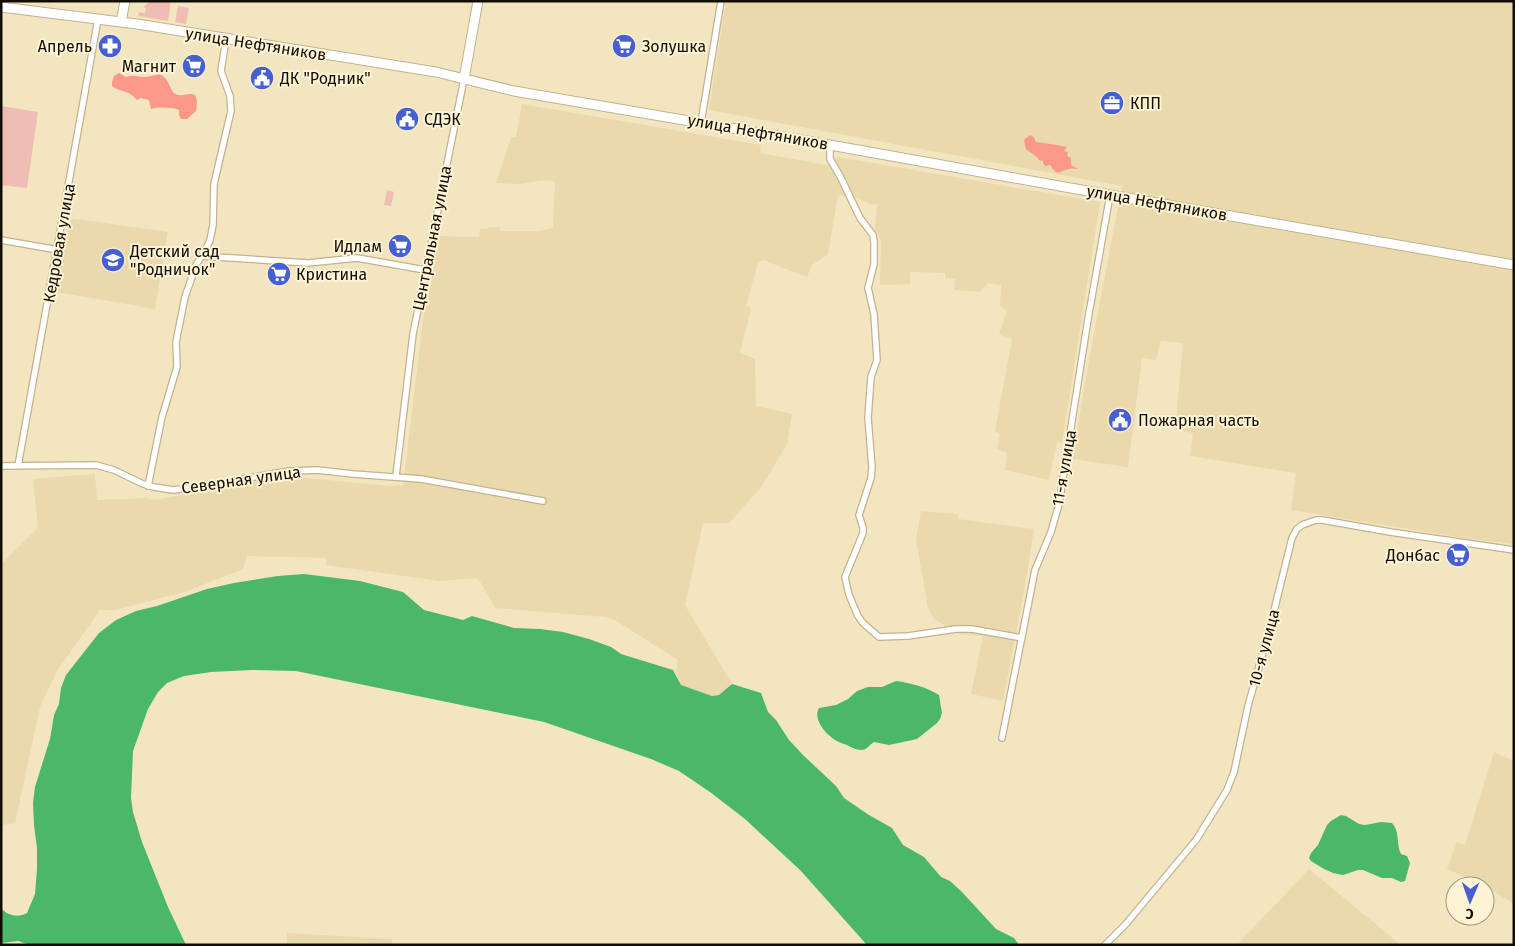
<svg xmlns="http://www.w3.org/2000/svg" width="1515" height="946" font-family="'Fira Sans',sans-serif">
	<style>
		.built { fill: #ead9ad }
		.green { fill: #efbdb4 }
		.forest { fill: #fa9889 }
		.water { fill: #4bb769 }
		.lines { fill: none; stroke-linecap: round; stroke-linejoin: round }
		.street-casing { stroke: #c1b38f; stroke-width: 8 }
		.secondary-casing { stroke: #c1b38f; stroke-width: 11 }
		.street { stroke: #fff; stroke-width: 5.5 }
		.secondary { stroke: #fff; stroke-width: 9 }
		.labels { text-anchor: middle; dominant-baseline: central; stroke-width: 4; stroke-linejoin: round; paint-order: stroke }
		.street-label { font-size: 16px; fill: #120d02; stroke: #fef3d4 }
		.poi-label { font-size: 16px; fill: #120d02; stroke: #fef3d4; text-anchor: start }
	</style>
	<rect width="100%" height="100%" fill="#f3e5c0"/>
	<path class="built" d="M726,1H1514V544L1465,538L1291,510L1296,473L1190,456L1193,433L1175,430L1183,343L1161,341L1156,360L1142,358L1128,467L1072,459L1091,349L1122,186L709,110Z
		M522,104L761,145L760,153L826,165L838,157L1100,202L1062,443L1057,442L1049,480L1005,470L1007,453L997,449L1000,434L995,431L1012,339L999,334L1007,311L1000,306L1001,285L988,283L979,292L954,290L955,279L945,278V273L910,272V284L880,285L881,240L875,230L877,204L871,205L856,197L838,195L828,254L812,265L807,277L763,260L758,263L746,306L751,308L740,353L755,359L756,406L792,414L787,444L762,486L729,523H703L685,605L732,684L725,690L719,695L712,696L681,685L676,673L678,660L615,620L605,617L495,608L478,578L439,581L326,565L327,558L247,556L243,569L187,591L116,610H100L57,671L40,707L15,823L1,825V564L38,528L33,479L95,474L97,500L146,498L155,500L286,476L389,486L403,485L423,320L440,236L479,237L480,229H487L488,227H500V231H539L553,228L555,181L547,180L518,184L496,183L511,137H516Z
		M69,218L168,232L155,309L56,292Z
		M921,511L958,514V519L1034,529L1024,592L1003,701L971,694L983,636L959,634L934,619L928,608L916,540Z
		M1494,752L1514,761V904L1485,886L1447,869L1457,842L1465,845Z
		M1309,869L1401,945H1237Z
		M287,933L392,939V945H287Z"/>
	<path class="green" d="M151,1H171L168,21L138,16L139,12L145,13L146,8L143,7Z
		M178,6L189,8L186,24L175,22Z
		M1,106L38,112L27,188L1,185Z
		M387,190L394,192L391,206L384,205Z"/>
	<path class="forest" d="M119,73L126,77C133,74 138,77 145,77C149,77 153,75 157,75C159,74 162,75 164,77C169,81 170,89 174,93C184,101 201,82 196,111L187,119H181L179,115V110C172,107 158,107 151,109L149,100L141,98L137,100C128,89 121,93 112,86V82L114,76Z
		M1030,135L1034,137L1036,142C1047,143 1057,145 1067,147L1064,151L1068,152L1067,156L1071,158V165L1078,169C1075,169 1072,168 1069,169C1058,171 1059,178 1050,165L1045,166L1043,163V161L1039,160L1038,158L1026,149L1024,140Z"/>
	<path class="water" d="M304,574L360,581L403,592L424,610L463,620L472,616L514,628L540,629L563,632L589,639L611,647L621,654L673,670L681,685L712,696L719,695L732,684L761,693L768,712L776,720L789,740L803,755L836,786L844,798L869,815L892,828L903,845L924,857L941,877L950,881L962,892L996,929L1014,938L1019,945H867L801,871L745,819L710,792L679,771L651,759L544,722L296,671L252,670L211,672L184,676L167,683L158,692L148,709L133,751L131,798L133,812L142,842L168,907L186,945H30L18,941L1,943V908C8,916 18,918 27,913L35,894L37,869V848L34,825L33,803L35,787L50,739L54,715L59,704L61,688L66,675L99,633L116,620L136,611L157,606L207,589L234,583L278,576Z
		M896,681C911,683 926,687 939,695L942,713L940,719L937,723L917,739L889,745L874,742C869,745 867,750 861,750C856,750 851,747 847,745C844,744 841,743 839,742C828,737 812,720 819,708L836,705L848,699L857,691L868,687H882Z
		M1341,815L1346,816L1359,824L1365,825L1381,822L1392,823C1400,831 1396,844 1401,854L1407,856L1410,863L1405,881L1401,882L1392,878H1382L1363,870H1358L1343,875L1333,873L1324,869L1311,861L1309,858L1311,853L1318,845L1327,825L1331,821Z"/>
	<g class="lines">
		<g class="street-casing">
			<path id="street" d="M701,123L721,1
				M830,145V159L840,176L860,218L873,235L874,242V264L868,288L874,314L877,360L871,377L868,418L872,467L871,478L859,515L863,528V533L845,577L849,595L858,616L863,623L879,637L908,636L956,629H972L1022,638
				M1,240L58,250
				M201,256L308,263L357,258L425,270
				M1,466L96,465L114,470L143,484L154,487L173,490L191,488L289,471L317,470L353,474L421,479L543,501
				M18,466L98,19
				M396,476L413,334L464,79
				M148,486L162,417L177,367L176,342L185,297L196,265L206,249L210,240L213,225L214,184L231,111L230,96L221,71L226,39
				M1002,738L1035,570L1051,532L1059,504L1088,319L1110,195
				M1105,945L1125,925L1196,840L1227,790L1234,772L1248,706L1271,623L1292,538L1297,529L1302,525L1316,520H1322L1390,532L1514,550"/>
		</g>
		<g class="secondary-casing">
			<path id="secondary" d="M1,7L137,24L436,72L514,91L830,145L1110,195L1514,265
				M121,22L125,1
				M464,79L478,1"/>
		</g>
		<use href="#street" class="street"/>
		<use href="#secondary" class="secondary"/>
	</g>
	<defs>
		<g id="pharmacy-disc" transform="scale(1.25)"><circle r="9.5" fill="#465fd3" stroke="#fef3d4"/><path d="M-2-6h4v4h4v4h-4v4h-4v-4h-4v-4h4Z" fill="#fff"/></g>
		<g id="supermarket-disc" transform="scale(1.25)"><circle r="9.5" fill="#465fd3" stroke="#fef3d4"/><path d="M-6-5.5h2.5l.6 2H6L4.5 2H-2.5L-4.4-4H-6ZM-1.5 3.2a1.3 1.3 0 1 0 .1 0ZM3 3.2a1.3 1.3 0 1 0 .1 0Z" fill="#fff"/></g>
		<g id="civic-disc" transform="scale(1.25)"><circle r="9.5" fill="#465fd3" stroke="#fef3d4"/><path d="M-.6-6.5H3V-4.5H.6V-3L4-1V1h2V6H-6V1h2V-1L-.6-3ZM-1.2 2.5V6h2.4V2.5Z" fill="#fff"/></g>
		<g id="office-disc" transform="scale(1.25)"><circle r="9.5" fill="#465fd3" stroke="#fef3d4"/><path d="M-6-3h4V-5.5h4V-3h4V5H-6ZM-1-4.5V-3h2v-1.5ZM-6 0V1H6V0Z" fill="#fff"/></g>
		<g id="school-disc" transform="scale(1.25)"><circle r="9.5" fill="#465fd3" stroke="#fef3d4"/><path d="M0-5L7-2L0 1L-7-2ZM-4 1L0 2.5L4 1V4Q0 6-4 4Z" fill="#fff"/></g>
	</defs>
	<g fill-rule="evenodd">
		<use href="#pharmacy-disc" x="110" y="46"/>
		<use href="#supermarket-disc" x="624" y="46"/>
		<use href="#supermarket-disc" x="194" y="66"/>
		<use href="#civic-disc" x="262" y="78"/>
		<use href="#office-disc" x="1112" y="103"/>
		<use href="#civic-disc" x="407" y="119"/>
		<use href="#supermarket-disc" x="400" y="246"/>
		<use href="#school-disc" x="113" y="260"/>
		<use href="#supermarket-disc" x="279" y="274"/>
		<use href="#civic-disc" x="1120" y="420"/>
		<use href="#supermarket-disc" x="1458" y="555"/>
	</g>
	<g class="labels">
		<g class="street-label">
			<text transform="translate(256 44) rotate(9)">улица Нефтяников</text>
			<text transform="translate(758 132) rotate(10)">улица Нефтяников</text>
			<text transform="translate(1157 203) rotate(10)">улица Нефтяников</text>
			<text transform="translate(432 238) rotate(-79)">Центральная улица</text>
			<text transform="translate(59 243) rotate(-80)">Кедровая улица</text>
			<text transform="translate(1064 468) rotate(-80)">11-я улица</text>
			<text transform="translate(241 480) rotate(-8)">Северная улица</text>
			<text transform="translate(1264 648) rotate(-75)">10-я улица</text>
		</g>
		<g class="poi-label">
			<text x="92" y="46" text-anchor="end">Апрель</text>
			<text x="642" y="46">Золушка</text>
			<text x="176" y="66" text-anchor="end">Магнит</text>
			<text x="280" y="78">ДК "Родник"</text>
			<text x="1130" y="103">КПП</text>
			<text x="424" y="119">СДЭК</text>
			<text x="382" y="246" text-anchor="end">Идлам</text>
			<text x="130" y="251">Детский сад<tspan x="130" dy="18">"Родничок"</tspan></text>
			<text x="296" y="274">Кристина</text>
			<text x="1138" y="420">Пожарная часть</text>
			<text x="1440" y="555" text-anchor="end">Донбас</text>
		</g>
	</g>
	<rect width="1515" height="946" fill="none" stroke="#120d02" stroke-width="5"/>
	<g transform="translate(1470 901) rotate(182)"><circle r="24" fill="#fef3d4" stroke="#a09780"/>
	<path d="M0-4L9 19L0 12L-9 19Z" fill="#465fd3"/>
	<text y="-8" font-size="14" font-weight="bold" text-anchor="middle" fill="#120d02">С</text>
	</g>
</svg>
